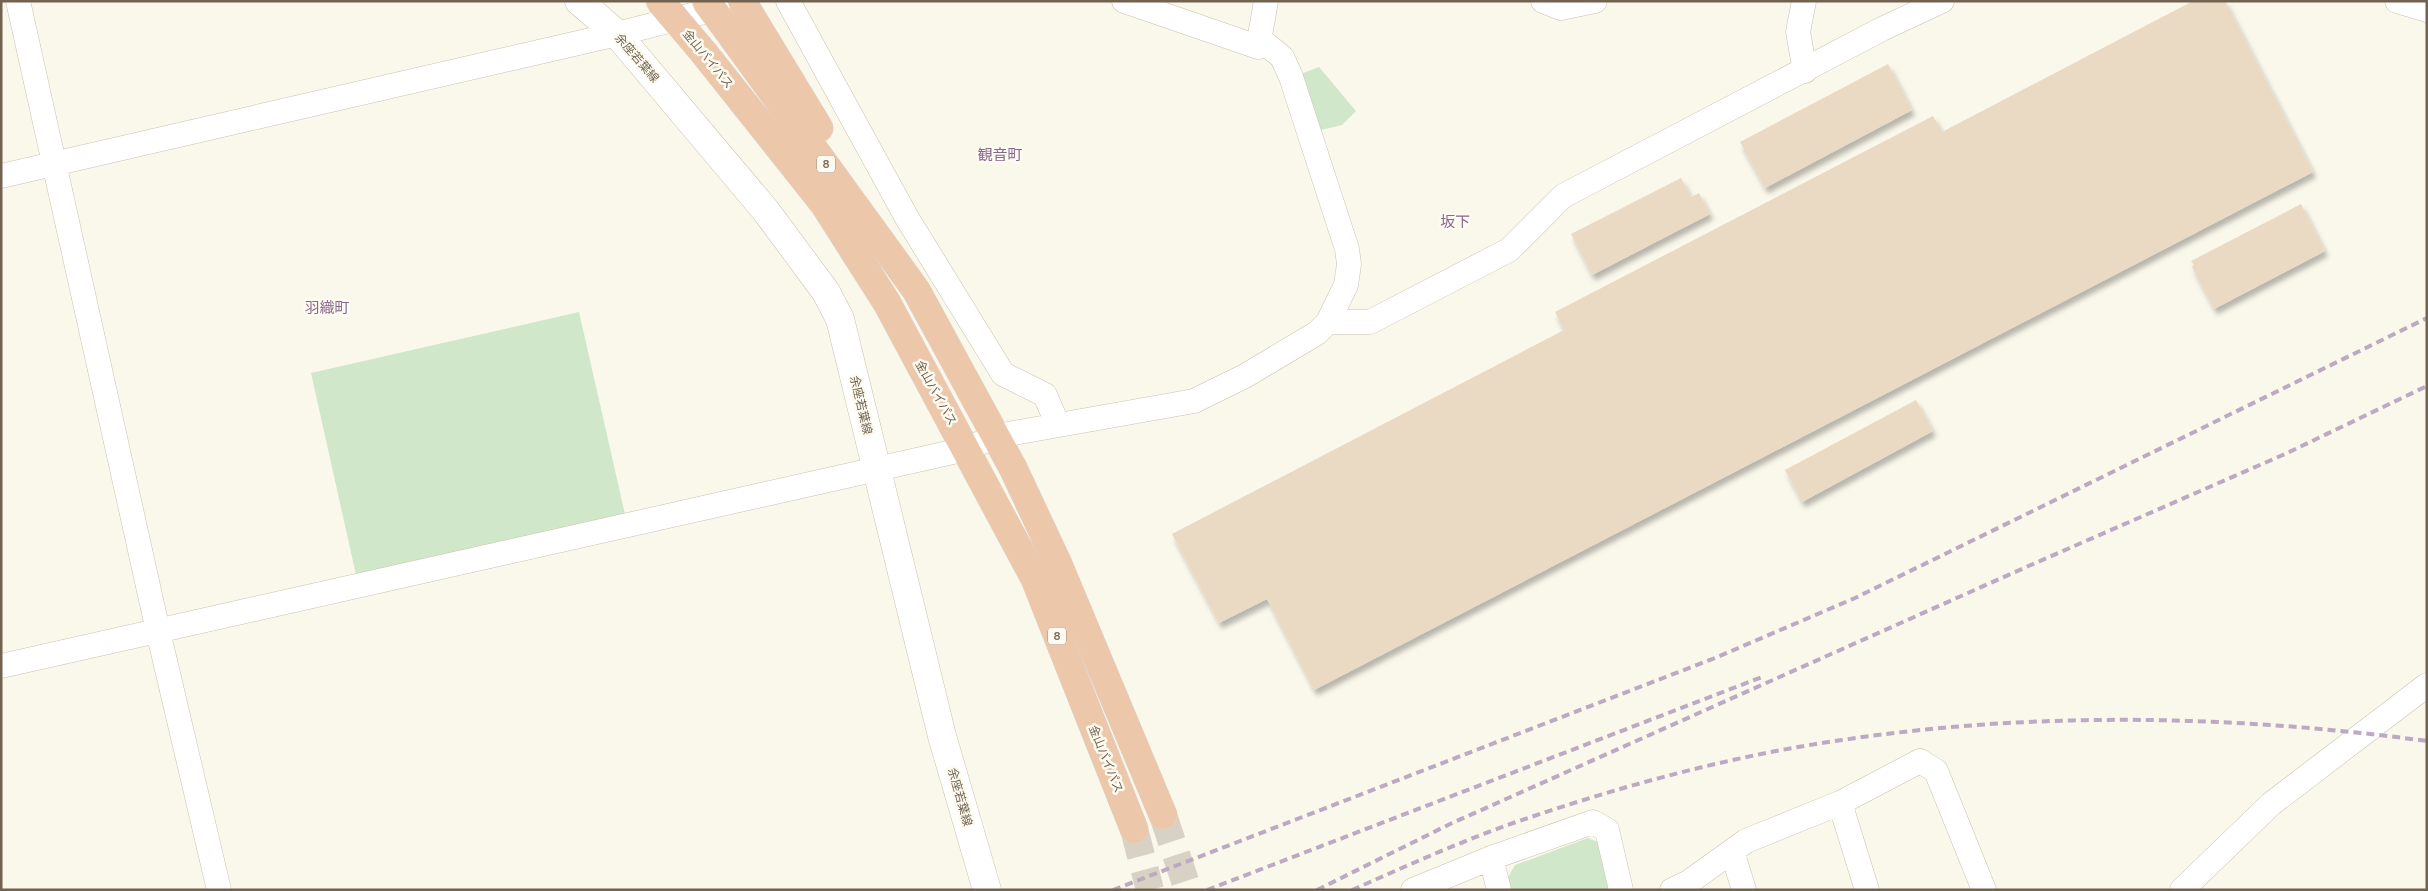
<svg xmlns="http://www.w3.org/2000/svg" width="2428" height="891" font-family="'Nunito Sans','Noto Sans JP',sans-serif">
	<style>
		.green { fill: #d0e7ca }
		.building { fill: #eadac3; filter: url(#shadow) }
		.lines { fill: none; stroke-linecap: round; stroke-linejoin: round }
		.highway-tunnel { stroke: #d8d2c4; stroke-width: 28; stroke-dasharray: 28 14; stroke-linecap: butt }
		.street-casing { stroke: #cbc2b1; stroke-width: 25 }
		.secondary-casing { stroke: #cec2af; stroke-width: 29 }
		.highway-casing { stroke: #dad6d2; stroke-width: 29 }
		.street { stroke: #fff; stroke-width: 24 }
		.secondary { stroke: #fff; stroke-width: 28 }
		.highway { stroke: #edc7a9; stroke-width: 28 }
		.rail { stroke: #bca9c3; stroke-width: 4; stroke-dasharray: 8 5; stroke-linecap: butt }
		.highway-bridge-casing { stroke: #dad6d2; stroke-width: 29; stroke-linecap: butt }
		.highway-bridge { stroke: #edc7a9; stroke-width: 28 }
		.labels { text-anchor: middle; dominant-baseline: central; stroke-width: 5; stroke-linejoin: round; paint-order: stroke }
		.shield { fill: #fdfbf1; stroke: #9c9180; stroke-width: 1 }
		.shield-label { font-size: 11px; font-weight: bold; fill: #726350 }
		.street-label { font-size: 12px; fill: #726350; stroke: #fdfbf1 }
		.quarter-label { font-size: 15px; fill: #89688d; stroke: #fdfbf1 }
	</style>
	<defs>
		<filter id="shadow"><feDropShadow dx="3" dy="5.5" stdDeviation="2.5" flood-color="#0004"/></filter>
	</defs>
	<rect width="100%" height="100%" fill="#faf7eb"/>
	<path class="green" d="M1319,67L1356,111L1342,125L1317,131L1298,75Z
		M579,312L627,523L358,584L311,373Z
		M1588,838L1600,843L1612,890H1510L1507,879L1515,865Z"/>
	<path class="building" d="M2193,1H2225L2313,172L1314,690L1267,599L1219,623L1172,534L1564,330L1555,312L1933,116L1942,132Z
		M1888,64L1912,110L1765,188L1740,142Z
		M1681,178L1691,197L1699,193L1710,214L1592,275L1571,234Z
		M2301,204L2325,251L2214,309L2192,267L2194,265L2191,261Z
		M1916,400L1933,431L1802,502L1785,470Z"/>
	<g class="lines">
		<path class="highway-tunnel" d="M1163,815L1188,890
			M1134,829L1150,890"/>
		<g class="street-casing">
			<path id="street" d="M18,1L158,631L219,890
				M788,1L907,218L1003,374L1045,395L1058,425
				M1543,1L1561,8L1595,1
				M1804,1L1798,32L1805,71
				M2397,1L2427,10
				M1258,47L1266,1
				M1,176L617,34L747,1
				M1328,322H1370L1509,250L1563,196L1882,29L1942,1
				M1,666L966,449L997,436L1194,401L1245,376L1317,333L1328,322L1346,285L1349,264L1347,249L1291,77L1282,57L1267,45L1258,47L1124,1
				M1840,803L1867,890
				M1732,851L1744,890
				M1491,858L1499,890
				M1413,890L1491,858L1593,822L1607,830L1621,890
				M1672,890L1689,882L1746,841L1840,803L1920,761L1936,771L1984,890
				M2182,890L2271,804L2427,685"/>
		</g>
		<g class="secondary-casing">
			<path id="secondary" d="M579,1L617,34L766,211L826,292L840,319L942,736L987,890"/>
		</g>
		<g class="highway-casing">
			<path id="highway" d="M757,26L819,128
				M734,39L916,290L1013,468L1058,564L1163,815
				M704,53L824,204L887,303L1035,579L1134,829"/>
		</g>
		<use href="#street" class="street"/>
		<use href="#secondary" class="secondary"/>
		<use href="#highway" class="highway"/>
		<path class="rail" d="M1113,890L1715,658L1855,598L2427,318
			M1207,890L1762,677
			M1317,890L1450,824L2024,568L2285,454L2427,386
			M1352,890C1411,864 1470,837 1531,817C1632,783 1737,755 1842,740C2035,711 2234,715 2427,741"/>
		<g class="highway-bridge-casing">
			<path id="highway-bridge" d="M660,1L704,53
				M706,1L734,39
				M742,1L757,26"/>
		</g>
		<use href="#highway-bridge" class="highway-bridge"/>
	</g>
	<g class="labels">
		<g class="shield">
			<rect x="817" y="155.5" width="18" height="17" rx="4"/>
			<rect x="1048" y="627.5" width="18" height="17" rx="4"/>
		</g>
		<g class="shield-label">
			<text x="826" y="164">8</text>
			<text x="1057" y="636">8</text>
		</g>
		<g class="street-label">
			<text transform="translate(637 58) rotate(49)">余座若葉線</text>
			<text transform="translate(708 59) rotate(51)">金山バイパス</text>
			<text transform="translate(936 393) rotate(61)">金山バイパス</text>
			<text transform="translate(861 405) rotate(77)">余座若葉線</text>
			<text transform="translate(1106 759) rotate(68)">金山バイパス</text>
			<text transform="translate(960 797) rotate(74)">余座若葉線</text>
		</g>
		<g class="quarter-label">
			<text x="1000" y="155">観音町</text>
			<text x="1455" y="222">坂下</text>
			<text x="327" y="308">羽織町</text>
		</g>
	</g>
	<rect width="2428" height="891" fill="none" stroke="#726350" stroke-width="5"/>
</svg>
